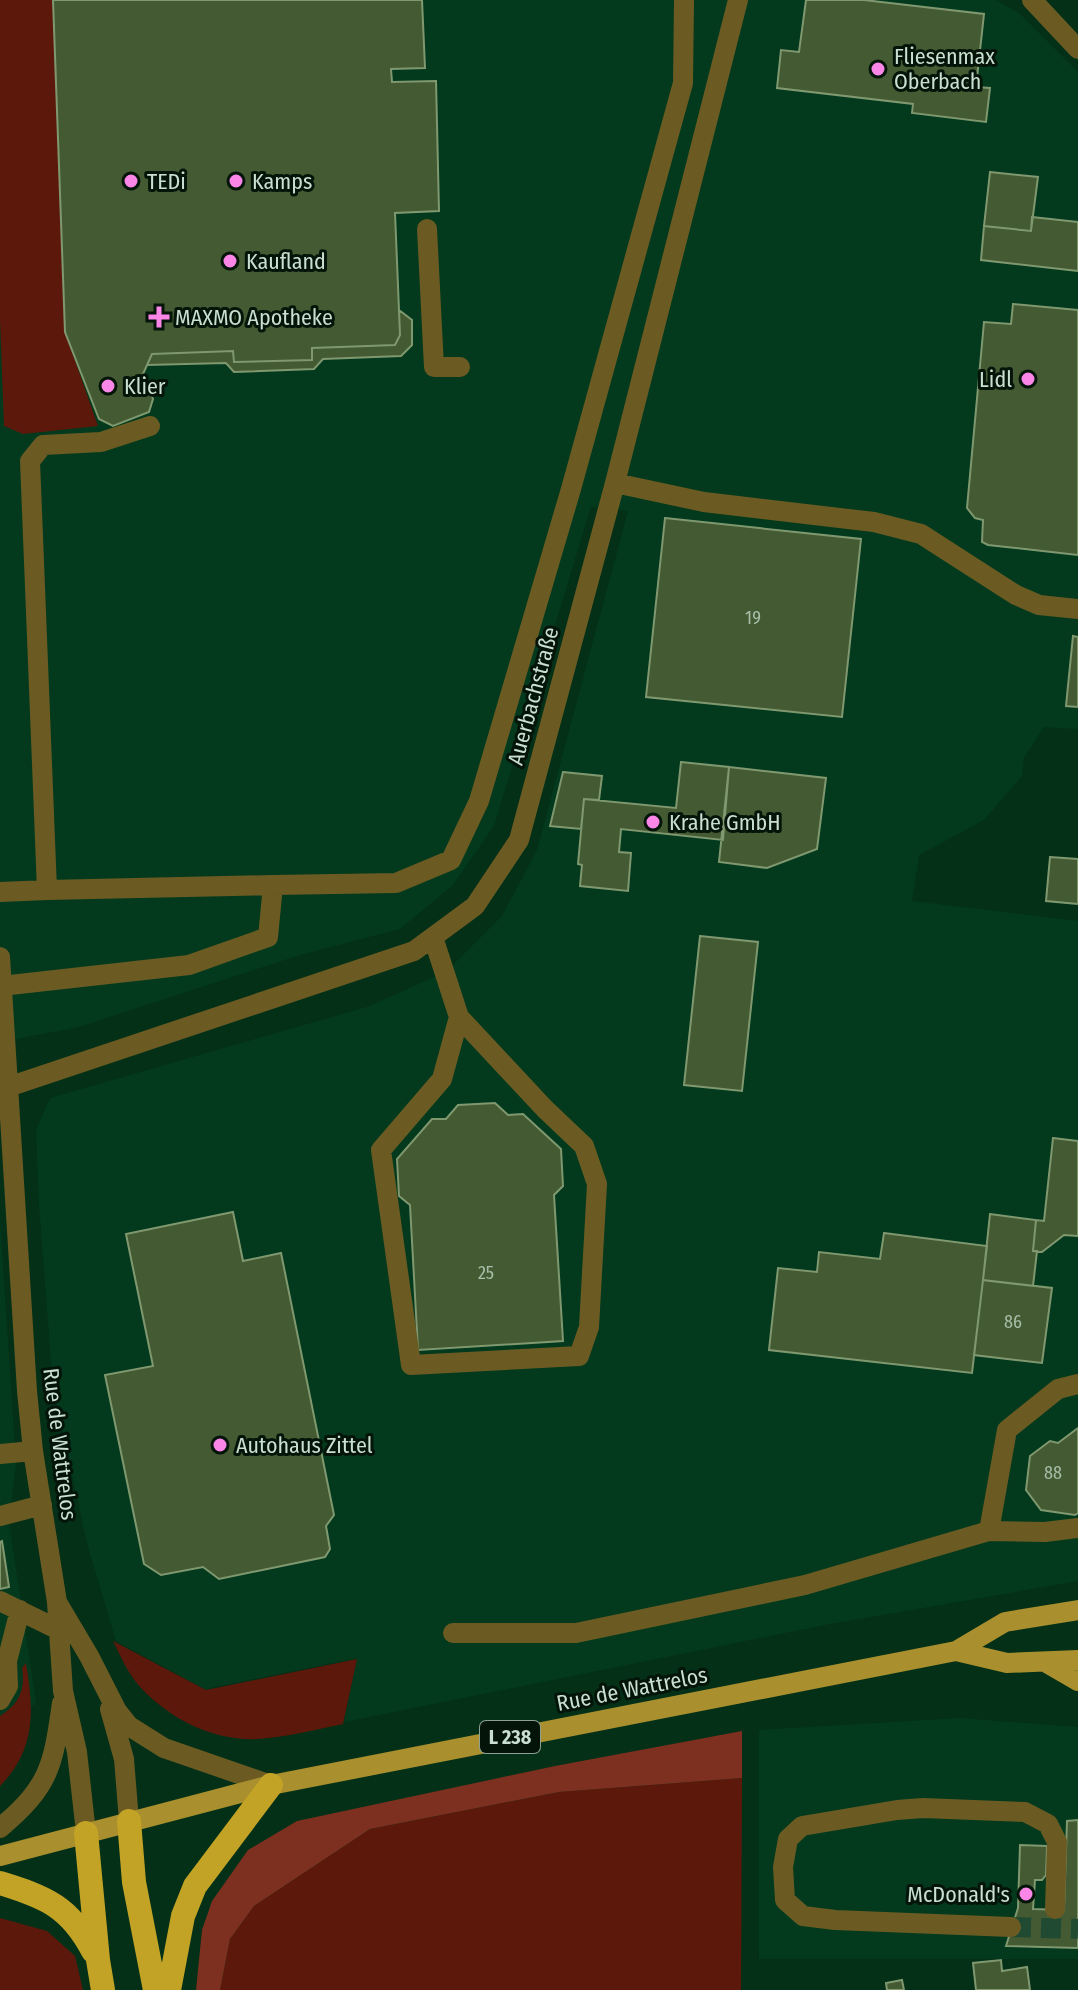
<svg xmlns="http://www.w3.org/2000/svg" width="1078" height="1990" font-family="'Fira Sans Condensed',sans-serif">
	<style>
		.built { fill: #033a1d }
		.green { fill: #5c190b }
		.forest { fill: #7d301f }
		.building { fill: #435a33; stroke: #7f986f; stroke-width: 2 }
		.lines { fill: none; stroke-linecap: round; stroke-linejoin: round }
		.minor-tunnel { stroke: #214a33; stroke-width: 20; stroke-dasharray: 20 10; stroke-linecap: butt }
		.minor { stroke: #6b5b23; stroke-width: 20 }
		.major { stroke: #a98f2e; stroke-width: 20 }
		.highway { stroke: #c2a326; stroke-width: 24 }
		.poi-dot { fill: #fa87e7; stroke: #041409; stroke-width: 3 }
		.labels { text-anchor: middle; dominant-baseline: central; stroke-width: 6; stroke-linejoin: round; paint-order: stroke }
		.number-label { font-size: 18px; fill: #a8bea8 }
		.shield { fill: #041409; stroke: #8ea294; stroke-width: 2 }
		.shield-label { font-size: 20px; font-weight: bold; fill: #c9dfcf }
		.poi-label { font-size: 22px; fill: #c9dfcf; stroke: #041409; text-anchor: start }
		.street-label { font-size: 22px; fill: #c9dfcf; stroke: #041409 }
	</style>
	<rect width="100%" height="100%" fill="#033017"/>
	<path class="built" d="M0,0H996L1019,13L1078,72V729L1044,727L1024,758L1022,776L984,820L919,855L912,901L1078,921V1581L825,1625L344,1722L357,1658L205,1689L116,1641L87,1543L53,1387L39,1205L36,1130L50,1098L370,1006L447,971L502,916L537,850L628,511L591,507L494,826L452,886L400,929L300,955L79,1027L0,1042Z
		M0,1221L16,1463L9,1522L36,1703L0,1733Z
		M960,1718L1078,1727V1959H759V1730Z"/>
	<path class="green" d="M0,0H53L65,332L98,426L23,434L4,426L0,320Z
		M113,1641L206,1690L357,1659L343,1724C315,1730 286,1737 258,1739C213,1741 172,1720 142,1689C129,1676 121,1657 113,1641Z
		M26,1663C34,1711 36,1749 0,1786V1716C18,1705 26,1690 22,1668Z
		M742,1778L741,1990H220L230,1939L254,1906L370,1829L559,1792Z
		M0,1918L47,1931L75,1956L83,1990H0Z"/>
	<path class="forest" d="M742,1731V1778L559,1792L370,1829L254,1906L230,1939L220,1990H196L202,1930L212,1901L248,1850L297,1821L555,1766Z"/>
	<path class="building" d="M53,0H422L425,68L391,69L392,82L436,81L439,211L395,213L400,335L395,345L312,348V360L234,362L233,351L152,354L143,374L153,399L149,412L113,426L99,419L65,332Z
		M806,0H864L984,14L976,87L990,88L986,122L912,113L913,104L777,88L781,50L799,52Z
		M990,172L1038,177L1031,231L984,226Z
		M1032,217L1078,222V271L981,260L984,226L1031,231Z
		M1013,304L1078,310V555L988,545L982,542L983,520L975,518L967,508L984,322L1011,324Z
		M399,310L412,320V345L401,356L323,359L314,369L234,372L226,363L147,365L152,354L233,351L234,362L312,360V348L395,345L400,335Z
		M665,518L861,539L842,717L646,697Z
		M1073,636L1078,637V707L1066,706Z
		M681,762L729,767L723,840L621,829L619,852L631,853L628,891L580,886L582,865L578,864L584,799L676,808Z
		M729,767L826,778L817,849L767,868L719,862Z
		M563,772L602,776L599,800L584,799L581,829L550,826Z
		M1050,857L1078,859V904L1046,901Z
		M700,936L758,942L742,1091L684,1085Z
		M495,1103L508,1115L523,1114L561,1149L563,1186L554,1195L563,1341L418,1350L410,1205L399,1196L397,1159L432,1119H446L458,1105Z
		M1053,1138L1078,1141V1236L1064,1235L1042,1252L1033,1251L1036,1220L1044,1221Z
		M233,1212L243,1261L281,1253L334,1515L326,1526L330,1549L325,1557L219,1579L203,1567L161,1575L144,1564L105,1375L153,1366L126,1234Z
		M990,1214L1036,1220L1033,1251H1037L1033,1286L983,1280Z
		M884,1233L987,1246L972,1373L769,1350L778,1268L817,1272L819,1252L880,1259Z
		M983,1280L1052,1288L1042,1363L974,1355Z
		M1078,1428V1513L1075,1515L1041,1510L1026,1490L1030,1456L1050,1441L1058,1443Z
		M2,1541L9,1587L0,1589V1542Z
		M1078,1820V1948L1006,1946L1018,1908L1020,1845L1047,1846L1046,1875L1042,1880H1035L1033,1909L1064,1910L1067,1821Z
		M1001,1960L1002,1971L1027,1967L1030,1990H976L973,1963Z
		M902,1980L904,1990H887L886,1983Z"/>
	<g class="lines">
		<path class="minor-tunnel" d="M1011,1927L1078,1929"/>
		<path class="minor" d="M1032,0L1078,49
			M427,229L434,367H460
			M615,483L704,502L874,522L921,534L1016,595L1039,605L1078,609
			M47,890L273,885
			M0,892L47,890L30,461L43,445L101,442L150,426
			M433,937L459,1017L442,1079L381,1150L411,1365L579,1356L589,1327L597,1184L584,1146L545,1109L459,1017
			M0,957L27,1391L33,1451L57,1602L63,1691L77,1752L86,1833
			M1,986L189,965L268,937L273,885L396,883L451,860L479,801L571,489L683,83L684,0
			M8,1087L414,951L475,906L519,840L615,483L738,0
			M0,1454L33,1451
			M0,1516L42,1505
			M989,1531L1045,1532L1078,1528
			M0,1601L57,1629
			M57,1602L89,1656L117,1711L129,1726L164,1748L271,1785
			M453,1633H576L805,1585L989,1531L1007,1430L1058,1389L1078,1384
			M0,1700L8,1686L7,1661L20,1610
			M110,1709L124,1759L129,1821
			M0,1828C50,1786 53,1766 62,1703
			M1011,1927L835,1920L803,1916L785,1900L783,1867L788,1839L802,1826L897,1810L923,1808L1025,1812L1048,1824L1057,1842L1055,1909"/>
		<path class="major" d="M956,1651L1007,1663L1078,1660
			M1047,1663L1078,1681
			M0,1856L271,1785L956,1651L1005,1622L1078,1610"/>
		<path class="highway" d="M129,1821L134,1882L155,1990
			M86,1833L98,1960L103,1990
			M0,1883C46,1897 70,1907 93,1951
			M169,1990L183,1916L195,1886L271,1785"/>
	</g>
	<g class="poi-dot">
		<circle cx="878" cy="69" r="8"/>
		<circle cx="131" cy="181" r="8"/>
		<circle cx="236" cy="181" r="8"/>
		<circle cx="230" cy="261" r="8"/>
		<path d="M155 305h8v8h8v8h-8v8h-8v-8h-8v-8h8z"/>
		<circle cx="1028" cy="379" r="8"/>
		<circle cx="108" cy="386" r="8"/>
		<circle cx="653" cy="822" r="8"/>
		<circle cx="220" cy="1445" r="8"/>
		<circle cx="1026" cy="1894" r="8"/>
	</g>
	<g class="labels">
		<g class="number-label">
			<text x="753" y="618">19</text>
			<text x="486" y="1273">25</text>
			<text x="1013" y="1322">86</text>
			<text x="1053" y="1473">88</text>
		</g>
		<rect class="shield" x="480" y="1721" width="60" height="32" rx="6"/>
		<g class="shield-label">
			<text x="510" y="1737">L 238</text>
		</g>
		<g class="poi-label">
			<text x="894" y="56">Fliesenmax<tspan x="894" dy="25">Oberbach</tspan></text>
			<text x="147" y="181">TEDi</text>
			<text x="252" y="181">Kamps</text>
			<text x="246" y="261">Kaufland</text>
			<text x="175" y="317">MAXMO Apotheke</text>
			<text x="1012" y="379" text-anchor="end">Lidl</text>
			<text x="124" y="386">Klier</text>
			<text x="669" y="822">Krahe GmbH</text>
			<text x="236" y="1445">Autohaus Zittel</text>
			<text x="1010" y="1894" text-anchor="end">McDonald's</text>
		</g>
		<g class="street-label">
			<text transform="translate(533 696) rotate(-75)">Auerbachstraße</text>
			<text transform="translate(60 1444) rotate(83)">Rue de Wattrelos</text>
			<text transform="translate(632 1689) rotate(-11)">Rue de Wattrelos</text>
		</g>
	</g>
</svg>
